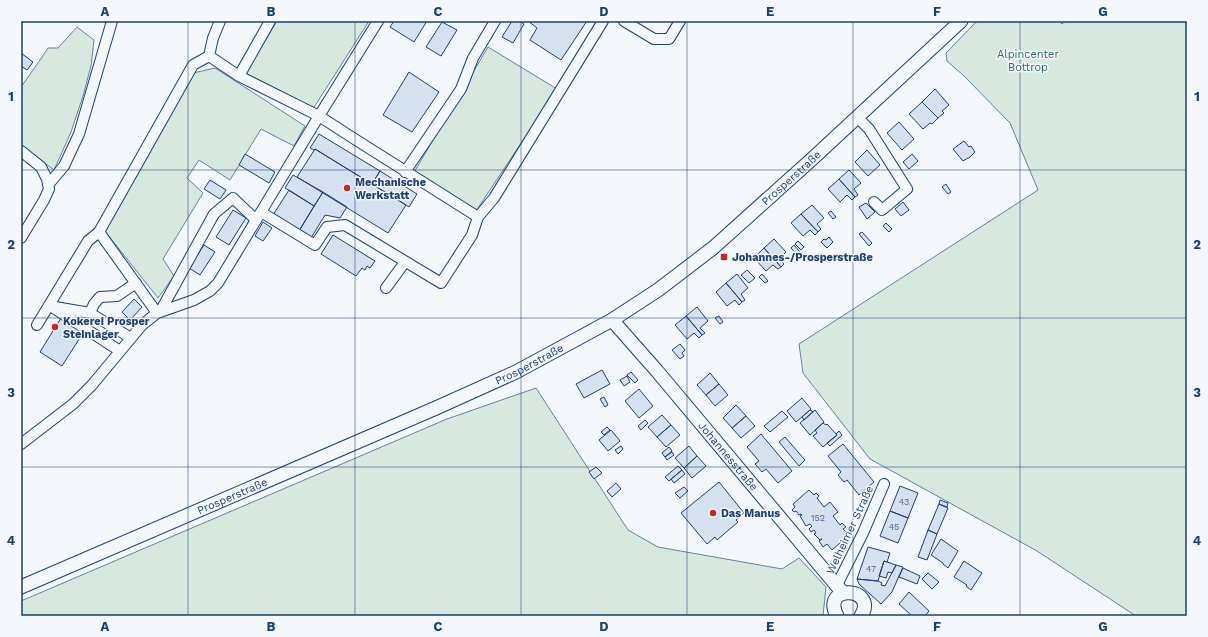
<svg xmlns="http://www.w3.org/2000/svg" width="1208" height="637" font-family="'Work Sans',sans-serif">
	<style>
		.green { fill: #d7e8df; stroke: #687fa3 }
		.building { fill: #d5e0f0; stroke: #1d3f73 }
		.lines { fill: none; stroke-linecap: round; stroke-linejoin: round }
		.street-casing { stroke: #1d3f73; stroke-width: 12 }
		.secondary-casing { stroke: #1d3f73; stroke-width: 15 }
		.street { stroke: #f4f7fb; stroke-width: 10 }
		.secondary { stroke: #f4f7fb; stroke-width: 13 }
		.grid { fill: none; stroke: #1d3f73; stroke-width: 1; stroke-opacity: 0.55 }
		.poi-dot { fill: #c62828; stroke: #f4f7fb; stroke-width: 1.5 }
		.labels { text-anchor: middle; dominant-baseline: central; stroke-width: 3; stroke-linejoin: round; paint-order: stroke }
		.number-label { font-size: 9px; fill: #4b6792 }
		.park-label { font-size: 11px; fill: #2c6c60; stroke: #f4f7fb }
		.street-label { font-size: 11px; fill: #1d3f73; stroke: #f4f7fb }
		.poi-label { font-size: 11px; font-weight: bold; fill: #1d3f73; stroke: #f4f7fb; text-anchor: start }
		.neatline { fill: none; stroke: #1d3f73; stroke-width: 1.5 }
		.grid-label { font-size: 13px; text-anchor: middle; font-weight: bold; fill: #1d3f73 }
	</style>
	<rect width="100%" height="100%" fill="#f4f7fb"/>
	<path class="green" d="M277,21H369L311,112L246,73Z
		M977,21H1059L1062,24L1066,21H1187V616H1136L1037,551L870,459L803,373L799,344L1038,190L1010,123L964,76L947,61L946,53Z
		M77,27L94,40L91,66L83,96L71,132L54,170L21,145V87L40,60L48,48H58Z
		M488,47L557,89L476,211L413,174Z
		M215,68L305,126L294,146L261,129L230,180L199,160L187,178L203,193L163,259L174,276L158,298L104,230L193,73Z
		M536,388L628,530L658,547L782,569L799,558L826,587L823,616H21V601L447,419Z"/>
	<path class="building" d="M394,21H427L414,42L390,27Z
		M512,21H519L524,24L513,43L502,37Z
		M528,21H587L561,60L530,40L537,28Z
		M442,22L457,30L441,56L426,47Z
		M21,53L33,62L27,70L21,66Z
		M409,72L439,92L412,132L383,115Z
		M935,89L949,105L942,111L944,113L938,118L922,102Z
		M922,102L938,118L932,124L930,123L923,129L909,114Z
		M899,122L914,139L902,150L887,133Z
		M319,134L380,171L372,184L315,149L314,150L310,148Z
		M964,141L969,147L971,146L975,152L969,158H968L963,161L953,149Z
		M315,149L406,205L388,233L297,177Z
		M867,150L880,165L868,176L855,162Z
		M245,154L275,172L269,183L239,165Z
		M912,154L918,161L909,169L903,162Z
		M849,170L861,183L854,189L858,195L855,197L839,179Z
		M380,171L417,194L409,207L372,184Z
		M293,175L323,192L314,206L285,188Z
		M839,179L855,197L852,200L847,195L840,202L828,189Z
		M210,180L226,190L220,199L204,189Z
		M946,184L951,192L948,194L942,187Z
		M289,190L314,206L299,231L273,215Z
		M323,192L347,207L340,218L325,215L311,238L299,231Z
		M903,202L909,210L901,216L895,209Z
		M866,203L875,212L867,219L859,207Z
		M812,205L824,218L817,224L821,229L818,232L801,214Z
		M233,210L246,218L229,245L216,237Z
		M831,211L836,217L833,219L828,213Z
		M801,214L818,232L815,235L810,230L803,236L791,223Z
		M263,222L272,228L263,241L255,236Z
		M886,223L892,229L889,232L883,226Z
		M862,232L872,243L869,246L859,234Z
		M333,235L375,261L370,268L367,266L365,270L362,268L356,276L321,254Z
		M829,237L833,242L827,248L821,242L824,239L826,240Z
		M774,239L786,252L779,259L784,264L781,267L764,248Z
		M798,241L804,247L801,250L795,244Z
		M204,245L215,252L200,275L189,268Z
		M794,245L800,252L797,255L791,248Z
		M764,248L781,267L778,269L773,265L766,271L754,258Z
		M747,270L755,278L749,283L741,275Z
		M737,274L748,288L741,294L745,300L742,302L726,283Z
		M762,274L768,281L765,283L759,277Z
		M726,283L742,302L739,305L735,300L727,306L716,292Z
		M134,299L142,307L130,320L122,312Z
		M697,307L708,321L700,328L705,333L702,335L686,316Z
		M686,316L702,335L699,338L694,333L687,339L675,325Z
		M719,316L723,322L720,324L715,318Z
		M61,318L83,333L62,366L40,352Z
		M680,344L685,350L682,353L684,356L680,359L672,350Z
		M602,370L610,384L584,398L576,384Z
		M631,372L638,380L635,383L627,375Z
		M710,373L719,384L706,395L697,385Z
		M627,376L630,382L624,386L620,380Z
		M719,384L728,395L715,406L706,395Z
		M639,389L653,406L639,418L625,401Z
		M604,397L608,405L605,407L600,399Z
		M802,398L811,409L796,422L787,411Z
		M736,405L746,416L732,428L723,418Z
		M810,410L813,412L804,420L802,417Z
		M815,410L824,422L810,435L800,423Z
		M782,411L788,417L770,432L764,426Z
		M662,415L671,425L657,437L648,427Z
		M746,416L755,426L741,438L732,428Z
		M645,420L648,423L641,430L638,426Z
		M823,423L826,425L827,424L837,435L823,447L813,436L817,433L815,430Z
		M671,425L680,435L666,447L657,437Z
		M607,427L610,430L604,435L601,432Z
		M611,430L620,441L608,451L599,440Z
		M839,431L842,435L830,446L827,443L837,435L836,434Z
		M761,434L792,471L778,483L766,469L762,472L755,464L759,461L747,447Z
		M785,437L805,460L799,466L779,442Z
		M843,444L874,482L859,495L847,480L844,482L838,475L841,472L828,456Z
		M621,446L623,449L618,454L615,450Z
		M689,446L697,456L684,468L675,458Z
		M669,447L672,451L665,457L662,453Z
		M672,452L674,455L667,460L665,457Z
		M697,456L706,466L692,478L684,468Z
		M678,466L682,470L669,481L665,477Z
		M596,467L602,473L594,479L589,472Z
		M682,470L685,474L674,483L671,479Z
		M719,482L744,513L736,520L738,522L717,540L715,537L707,544L681,513Z
		M616,483L621,489L612,497L607,491Z
		M900,486L918,493L908,518L890,511Z
		M684,487L688,491L680,498L675,493Z
		M809,490L814,495L816,493L819,496L817,498L824,507L830,502L838,512L833,516L840,525L842,523L846,527L843,529L849,535L832,550L827,544L823,547L819,541L822,539L820,540L814,534L816,533L814,530L811,532L809,529L812,526L810,524L806,526L800,516L802,515L801,514L799,515L796,511L794,512L792,510L795,507L793,504Z
		M940,500L948,503L947,507L939,504Z
		M939,504L948,508L937,534L928,530Z
		M890,511L908,518L898,543L880,536Z
		M928,530L937,534L927,560L918,557Z
		M941,539L958,551L948,568L943,564V563L931,555Z
		M868,547L890,553L887,562L884,561L878,581L857,579Z
		M884,561L896,565L892,573L888,572L886,578L879,576Z
		M964,561L982,573L971,590L966,586L967,585L954,577Z
		M896,565L903,567L892,592L881,604L859,584L857,579L878,581L882,583L881,585L885,586Z
		M903,568L920,576L917,584L899,577Z
		M928,573L939,582L932,589L922,579Z
		M909,592L929,611L925,616H912L899,604Z"/>
	<g class="lines">
		<g class="street-casing">
			<path id="street" d="M624,21L654,39H669L680,21
				M209,56L213,38L220,21
				M239,76L270,21
				M857,117L869,129L907,189L882,210L874,202
				M21,151L41,167L47,179L49,189L44,200L21,238
				M405,172L461,89L473,58L495,21
				M48,185L64,166L79,134L112,21
				M478,217L494,198L603,21
				M386,288L405,262
				M49,305L120,351
				M55,307L90,313
				M160,312L214,214L233,198L256,220
				M157,313L99,232L193,65L209,56L239,76L319,116L353,138L478,217L472,235L441,283L345,225L327,227L315,245L261,212
				M37,325L88,241L99,232
				M131,338L90,313L94,304L100,297L117,296L136,283
				M21,444L73,404L92,385L142,325L157,313L194,300L210,291L218,283L319,116L378,21
				M837,585L863,533L884,484"/>
		</g>
		<g class="secondary-casing">
			<g id="secondary">
				<path id="s1" d="M612,320L657,371L843,593"/>
				<path id="s2" d="M21,587L436,408L516,372L612,320L658,290L713,248L811,160L961,21"/>
				<path d="M837,616C820,583 879,587 861,616"/>
			</g>
		</g>
		<use href="#street" class="street"/>
		<use href="#secondary" class="secondary"/>
	</g>
	<path class="grid" d="M188,21V616M355,21V616M521,21V616M687,21V616M853,21V616M1020,21V616M21,170H1187M21,318H1187M21,467H1187"/>
	<g class="poi-dot">
		<circle cx="347" cy="188" r="4"/>
		<rect x="720" y="253" width="8" height="8" rx="2"/>
		<circle cx="55" cy="327" r="4"/>
		<circle cx="713" cy="513" r="4"/>
	</g>
	<g class="labels">
		<g class="number-label">
			<text x="904" y="502">43</text>
			<text x="818" y="518">152</text>
			<text x="894" y="527">45</text>
			<text x="871" y="569">47</text>
		</g>
		<g class="park-label">
			<text x="1028" y="54">Alpincenter<tspan x="1028" dy="13">Bottrop</tspan></text>
		</g>
		<g class="street-label">
			<text stroke="none"><textPath href="#s2" startOffset="878">Prosperstraße</textPath></text>
			<text stroke="none"><textPath href="#s2" startOffset="555">Prosperstraße</textPath></text>
			<text stroke="none"><textPath href="#s1" startOffset="179">Johannesstraße</textPath></text>
			<text stroke="none"><textPath href="#s2" startOffset="230">Prosperstraße</textPath></text>
			<text transform="translate(850 530) rotate(-65)">Welheimer Straße</text>
		</g>
		<g class="poi-label">
			<text x="355" y="182">Mechanische<tspan x="355" dy="13">Werkstatt</tspan></text>
			<text x="732" y="257">Johannes-/Prosperstraße</text>
			<text x="63" y="321">Kokerei Prosper<tspan x="63" dy="13">Steinlager</tspan></text>
			<text x="721" y="513">Das Manus</text>
		</g>
	</g>
	<rect width="1208" height="637" fill="none" stroke="#f4f7fb" stroke-width="44"/>
	<rect x="22" y="22" width="1164" height="593" class="neatline"/>
	<g class="grid-label">
		<text x="105" y="16">A</text>
		<text x="271" y="16">B</text>
		<text x="438" y="16">C</text>
		<text x="604" y="16">D</text>
		<text x="770" y="16">E</text>
		<text x="937" y="16">F</text>
		<text x="1103" y="16">G</text>
		<text x="11" y="101">1</text>
		<text x="1197" y="101">1</text>
		<text x="11" y="249">2</text>
		<text x="1197" y="249">2</text>
		<text x="11" y="397">3</text>
		<text x="1197" y="397">3</text>
		<text x="11" y="545">4</text>
		<text x="1197" y="545">4</text>
		<text x="105" y="631">A</text>
		<text x="271" y="631">B</text>
		<text x="438" y="631">C</text>
		<text x="604" y="631">D</text>
		<text x="770" y="631">E</text>
		<text x="937" y="631">F</text>
		<text x="1103" y="631">G</text>
	</g>
</svg>
